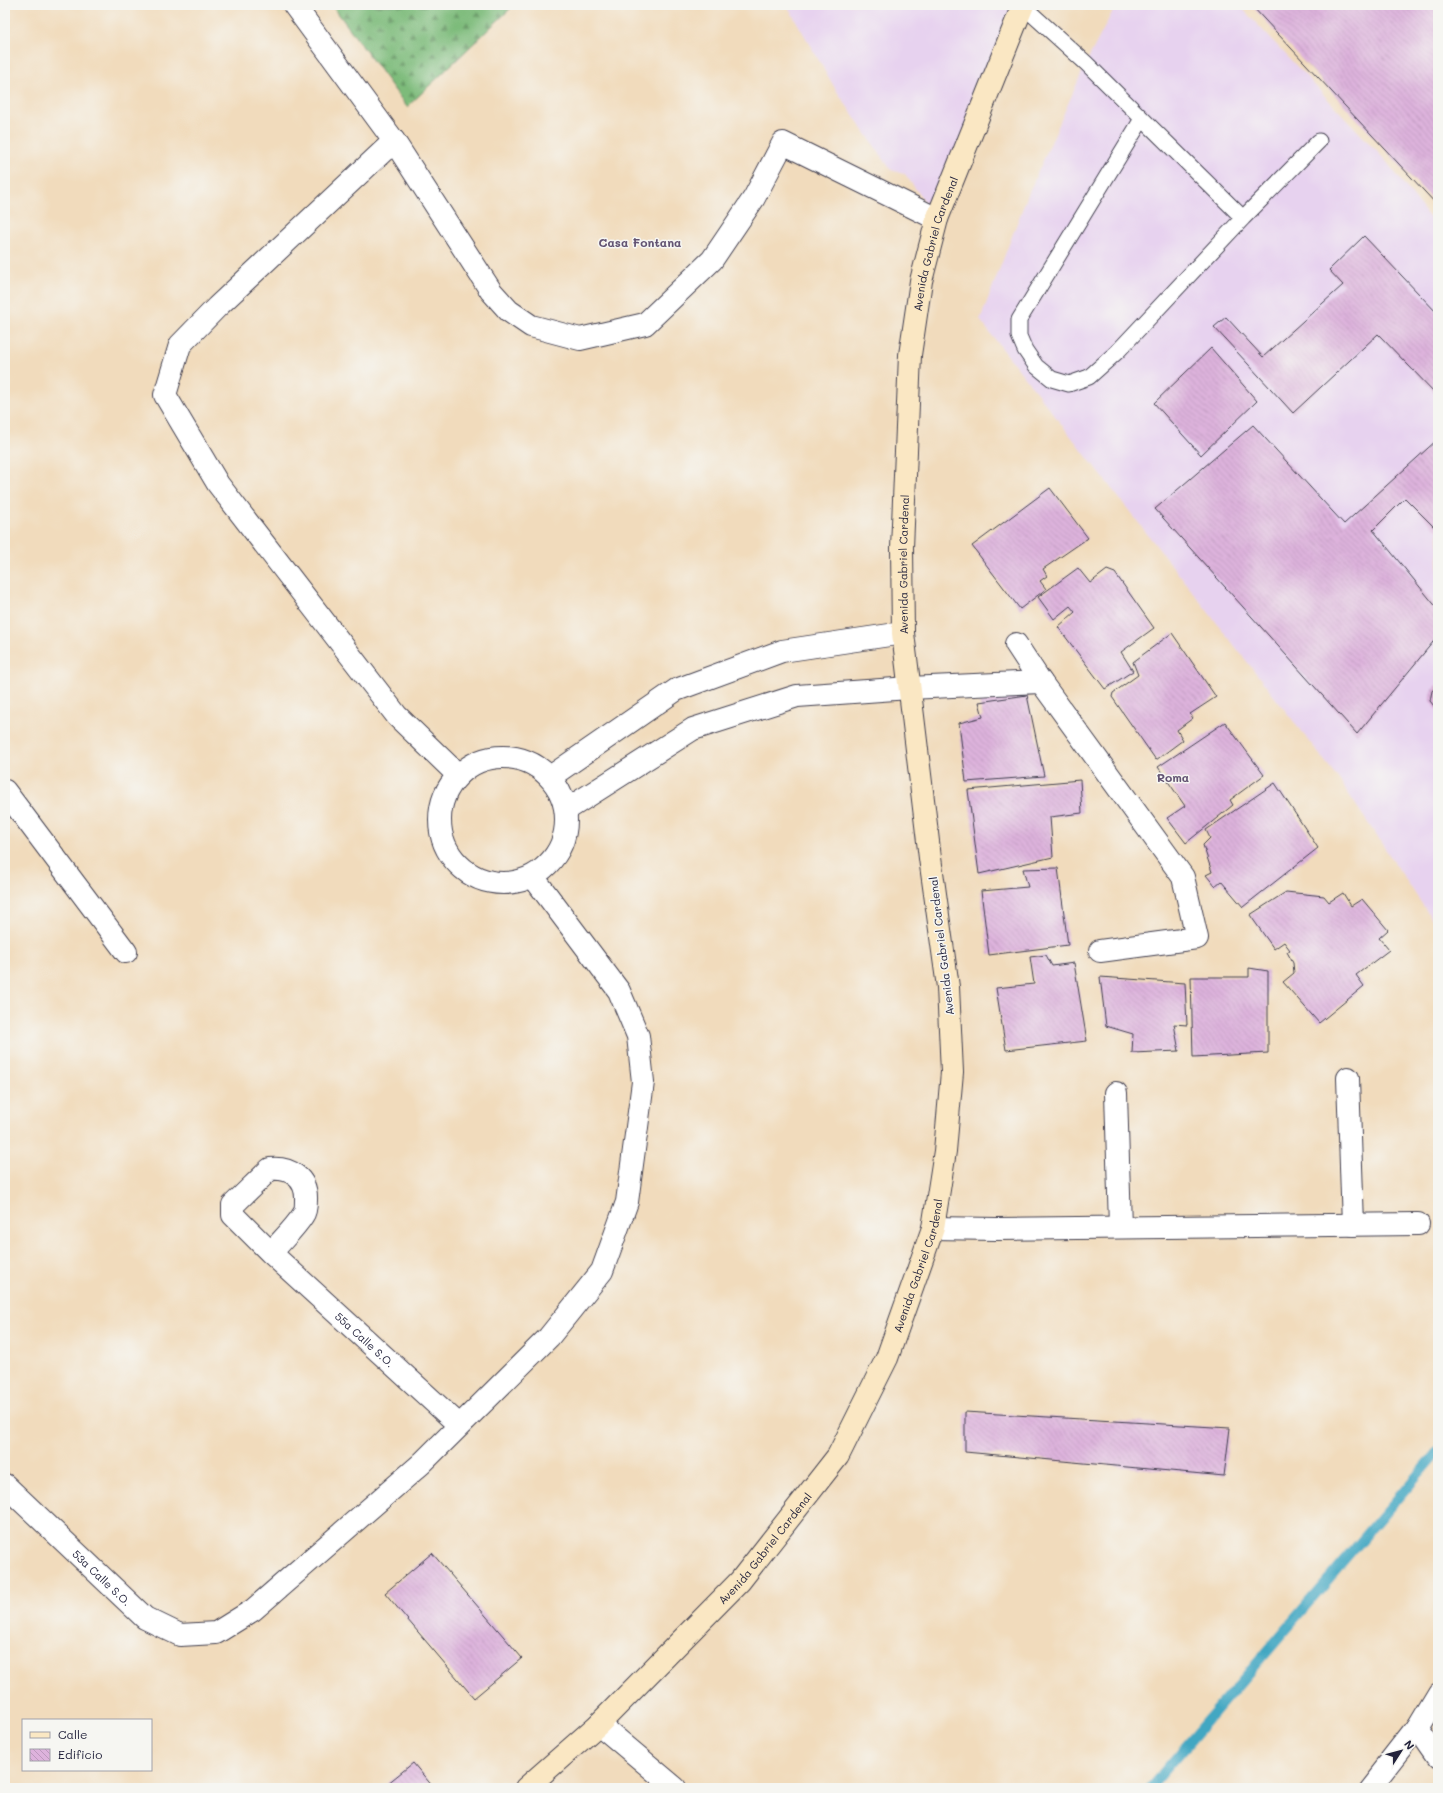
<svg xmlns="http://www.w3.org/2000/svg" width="1443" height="1793" font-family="Mali,sans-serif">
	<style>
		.built { fill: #e7d2ef }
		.forest { fill: url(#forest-firs); stroke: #506e5a }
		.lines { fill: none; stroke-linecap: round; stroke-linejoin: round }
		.stream { stroke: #42a7c2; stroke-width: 10 }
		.building { fill: url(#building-back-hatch) }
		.lane-casing { stroke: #413e4e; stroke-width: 17 }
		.street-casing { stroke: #413e4e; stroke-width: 24 }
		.secondary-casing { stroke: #413e4e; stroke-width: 24 }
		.lane { stroke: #fff; stroke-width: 15 }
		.street { stroke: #fff; stroke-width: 22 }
		.secondary { stroke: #fae7c3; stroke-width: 22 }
		.labels { text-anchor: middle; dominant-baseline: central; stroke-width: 3; stroke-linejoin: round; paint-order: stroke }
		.street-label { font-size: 11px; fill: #22223b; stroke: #f6f6f2 }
		.neighbourhood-label { font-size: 12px; font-weight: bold; fill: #635473; stroke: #f6f6f2 }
	</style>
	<defs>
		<pattern id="forest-firs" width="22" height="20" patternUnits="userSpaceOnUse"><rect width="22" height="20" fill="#7dbb7a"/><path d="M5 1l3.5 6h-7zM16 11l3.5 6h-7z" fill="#669865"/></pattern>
		<pattern id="building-back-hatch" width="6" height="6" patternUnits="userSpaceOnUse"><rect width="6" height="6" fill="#ddb2dc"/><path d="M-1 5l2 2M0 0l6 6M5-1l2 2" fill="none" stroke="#bd99be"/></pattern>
	</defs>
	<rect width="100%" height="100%" fill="#f6f6f2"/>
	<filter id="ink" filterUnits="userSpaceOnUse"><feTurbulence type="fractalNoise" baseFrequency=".025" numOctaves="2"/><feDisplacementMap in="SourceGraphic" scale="8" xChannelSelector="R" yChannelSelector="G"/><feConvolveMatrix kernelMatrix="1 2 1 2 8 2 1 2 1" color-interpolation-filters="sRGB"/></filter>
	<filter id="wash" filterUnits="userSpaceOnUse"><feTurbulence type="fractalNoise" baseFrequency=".012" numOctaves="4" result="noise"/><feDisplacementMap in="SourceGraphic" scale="16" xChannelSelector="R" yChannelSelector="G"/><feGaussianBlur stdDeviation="0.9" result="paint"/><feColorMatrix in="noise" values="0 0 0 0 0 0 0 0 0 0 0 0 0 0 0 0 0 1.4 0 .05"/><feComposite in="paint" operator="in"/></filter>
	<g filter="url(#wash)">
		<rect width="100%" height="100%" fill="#f1dbbc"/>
		<path class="built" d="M787,5H1023L937,219L905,174L891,170L836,90Z
			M1116,5H1239L1386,161L1438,229V928L1338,778L980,320L1027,197L1086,63Z"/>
		<path class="forest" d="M332,5H514L407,107Z"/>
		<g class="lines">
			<path class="stream" d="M1150,1788L1438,1451"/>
		</g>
		<g id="blocks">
			<path class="building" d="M1251,5H1438V206Z
				M1364,236L1438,314V396L1378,334L1293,413L1214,327L1226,317L1263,357L1343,285L1329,270Z
				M1211,348L1257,401L1201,455L1154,403Z
				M1253,425L1344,524L1438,439V531L1405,498L1373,530L1438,609V636L1357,734L1155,509Z
				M1050,488L1088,538L1043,569L1047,576L1040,581L1046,589L1020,609L972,546Z
				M1078,568L1090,583L1107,570L1115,573L1154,628L1121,652L1133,671L1105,689L1058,627L1075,612L1070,606L1054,619L1038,597Z
				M1172,633L1216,697L1190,714L1193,718L1177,730L1183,740L1156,760L1112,697L1113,693L1138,675L1133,662Z
				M1438,684V711L1430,701L1432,691Z
				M1027,695L1044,776L966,782L959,723L983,717L979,702Z
				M1225,722L1264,775L1230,800L1233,805L1186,843L1167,818L1185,806L1158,767Z
				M1080,780L1082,813L1050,817L1053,857L979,874L968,790Z
				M1275,783L1318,848L1243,907L1221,881L1215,886L1206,875L1212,872L1203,845L1210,838L1206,830Z
				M1058,868L1068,945L989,955L981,891L1028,887L1023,869Z
				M1286,892L1324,896L1329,902L1343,893L1351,906L1362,899L1388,930L1379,938L1389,950L1356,975L1364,986L1319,1023L1283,982L1294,973L1293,963L1287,952L1290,950L1284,942L1274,949L1250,915Z
				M1046,955L1052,966L1074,963L1087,1041L1006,1050L996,988L1034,984L1030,957Z
				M1249,968L1268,971V1053L1193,1057L1191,977H1249Z
				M1100,977L1185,983L1187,1025L1174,1024L1179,1051L1132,1053L1133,1034L1106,1026Z
				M965,1412L1230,1428L1224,1476L965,1452Z
				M432,1553L522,1658L474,1698L385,1593Z
				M413,1763L434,1788H382Z"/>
		</g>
	</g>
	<g filter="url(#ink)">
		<use href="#blocks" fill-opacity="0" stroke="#413e4e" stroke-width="1"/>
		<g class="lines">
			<g class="lane-casing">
				<path id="lane" d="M1023,6L1086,63L1243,218L1118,351L1089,377L1069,384L1052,379L1036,366L1025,350L1019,336V320L1142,119
					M1243,218L1319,141"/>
			</g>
			<g class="street-casing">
				<g id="street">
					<path d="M294,5L394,141L217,307L180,345L165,395L218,484L397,716L457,774"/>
					<path d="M394,141L491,291L509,311L531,326L580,339L645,324L712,260L754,198L783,143L937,219"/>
					<path d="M1016,644L1041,682L1183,877L1197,938L1100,951"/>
					<circle cx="503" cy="820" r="63"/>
					<path d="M550,777L676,690L782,651L903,633"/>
					<path d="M5,791L126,952"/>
					<path d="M566,810L693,729L797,696L909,688L1041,682"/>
					<path d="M1348,1078L1353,1225"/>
					<path d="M1116,1093L1120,1227"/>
					<path d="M933,1228L996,1229L1418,1224"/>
					<path id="s1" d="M271,1253C281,1241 295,1228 303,1215C306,1211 306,1205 306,1200C307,1178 290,1167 270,1169L233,1205V1215L271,1253L459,1425"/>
					<path id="s2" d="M5,1485L145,1618L180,1635L216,1633L253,1610L421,1464L549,1337L602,1271L627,1202L643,1082L638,1036L619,991L534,878"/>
					<path d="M599,1724L675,1788"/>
					<path d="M1417,1728L1438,1758"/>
					<path d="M1370,1788L1417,1728L1438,1693"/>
				</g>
			</g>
			<g class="secondary-casing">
				<g id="secondary">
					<path id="s3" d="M526,1788L599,1724L740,1581L838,1456L887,1358L933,1228L945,1151L952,1072L948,987L930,858L903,633L902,548L910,355L921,281L937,219L1023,5"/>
				</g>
			</g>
			<use href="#lane" class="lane"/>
			<use href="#street" class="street"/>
			<use href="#secondary" class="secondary"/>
		</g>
	</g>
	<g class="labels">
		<g class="street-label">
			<text stroke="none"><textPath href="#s3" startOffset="1696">Avenida Gabriel Cardenal</textPath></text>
			<text stroke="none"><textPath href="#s3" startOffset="1372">Avenida Gabriel Cardenal</textPath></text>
			<text transform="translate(941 946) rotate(-97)">Avenida Gabriel Cardenal</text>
			<text stroke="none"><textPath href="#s3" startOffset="664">Avenida Gabriel Cardenal</textPath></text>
			<text stroke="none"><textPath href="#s1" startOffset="363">55a Calle S.O.</textPath></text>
			<text stroke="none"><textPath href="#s3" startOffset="339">Avenida Gabriel Cardenal</textPath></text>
			<text stroke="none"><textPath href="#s2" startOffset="134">53a Calle S.O.</textPath></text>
		</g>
		<g class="neighbourhood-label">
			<text x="640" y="242">Casa Fontana</text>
			<text x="1173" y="777">Roma</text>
		</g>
	</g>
	<rect width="1443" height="1793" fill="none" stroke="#f6f6f2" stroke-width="20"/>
	<rect x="22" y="1719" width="130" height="52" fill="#f6f6f2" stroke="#a1a1a9"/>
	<rect x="30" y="1732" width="20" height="6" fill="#fae7c3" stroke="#a1a1a9"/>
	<text x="58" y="1739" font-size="12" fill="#22223b">Calle</text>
	<rect x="30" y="1749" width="20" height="12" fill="url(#building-back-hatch)" stroke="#a1a1a9"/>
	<text x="58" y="1759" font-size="12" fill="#22223b">Edificio</text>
	<g transform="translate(1401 1751) rotate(54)" stroke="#f6f6f2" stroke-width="3" paint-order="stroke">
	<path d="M0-3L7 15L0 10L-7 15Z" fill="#22223b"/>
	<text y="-6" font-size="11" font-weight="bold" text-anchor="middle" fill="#22223b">N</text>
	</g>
</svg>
